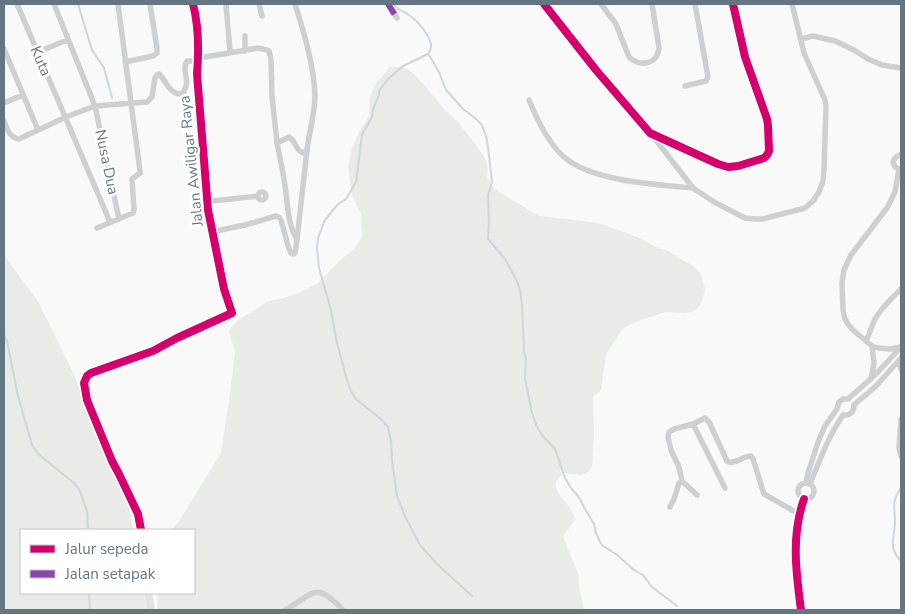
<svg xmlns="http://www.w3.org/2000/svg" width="905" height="614" font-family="'Nunito Sans',sans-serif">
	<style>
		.green { fill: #e8ebe6 }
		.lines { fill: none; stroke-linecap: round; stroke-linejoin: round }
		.stream { stroke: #ced6d9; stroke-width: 2 }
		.street { stroke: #cecfd0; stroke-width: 5.5 }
		.secondary { stroke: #e1e2e2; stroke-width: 8 }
		.quiet { stroke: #8e44ad; stroke-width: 6; stroke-dasharray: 12 6; stroke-linecap: butt }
		.cycleway-casing { stroke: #fff; stroke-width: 11 }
		.cycleway { stroke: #d6006c; stroke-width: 8 }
		.labels { text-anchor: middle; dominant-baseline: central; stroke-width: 5; stroke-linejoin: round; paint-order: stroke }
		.street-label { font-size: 15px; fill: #657683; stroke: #fff }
	</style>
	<rect width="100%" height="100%" fill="#f9f9f9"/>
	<path class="green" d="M390,67H399L407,69L416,76L446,111L458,122L476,145L485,158L488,170L487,177L494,188L501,193L539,216L592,222L605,225L639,238L656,247L668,251L688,263L696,268L701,275L705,289L703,298L700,306L692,312L684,313L666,312L638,321L627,326L620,332L606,355L601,390L593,397L594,433L592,466L589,471L582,475L564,473C548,485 559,493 567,504C571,509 573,514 576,519L563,536L579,576V587L584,610H157L158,601L156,593H194V530H171L178,523L221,453L230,394L235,352L229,331L232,326L238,320L258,308L266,302L284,298L299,293L318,283L344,257L355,248L362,237L361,214L352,196L348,166L352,149L359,132L369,116L370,97L375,85Z
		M4,255L39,303L75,377L100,446L129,508L134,530H21V593H144L146,610H4Z"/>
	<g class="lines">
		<path class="stream" d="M78,4L92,50L104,68L112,98
			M393,4C397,10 403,11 409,15C417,20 432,37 431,47C431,48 429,53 428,54L403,66L388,79L379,91V95L372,112V117L362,135L356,182L346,199L338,204L325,220L318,238L317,248L319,268L331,310L336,339L346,377L351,391L356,399L382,420L388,427L391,441L392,461L397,496L405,516L420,545L437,564L472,596
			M429,55L439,72L446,90L463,109L475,118L482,125L486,136L488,147L492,182L488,195L489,223L488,239L505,259L517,281L520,290L522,305L524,350L526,360L525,379L532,413L537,427L542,435L555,449L565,478L571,488L578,496L585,509L594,524L596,533L600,542L603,546L616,554L634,570L643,575L652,587L677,606
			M4,335L7,341L18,396L32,445L38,454L74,483L80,491L87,511L88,530
			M901,488C891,502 895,507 895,523C894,540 888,547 901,561
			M89,593L90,610"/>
		<path class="street" d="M17,4L110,222
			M54,4L95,106L119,219
			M226,4L230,52
			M259,4L262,16
			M388,4L397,18
			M544,4L596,70L650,133L718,164L728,167L738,166L764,158L767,155L769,151L768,126L767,119L745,57L733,4
			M601,4L616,24L629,57C640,67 657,65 659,48L652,4
			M801,39L813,36L835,41L854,50L868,59L882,65L901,68
			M4,49L38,130
			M245,51V36
			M38,52L67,40
			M199,58L258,48L267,50L269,51L271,59L272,96L277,143L289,137C296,141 296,151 303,153L307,150C309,133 315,113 315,96C314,65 304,33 295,4
			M125,62L153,56L157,53V48L150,4
			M685,86L706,81L708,77L695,4
			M529,100C537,119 547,141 563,156C589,181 658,185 693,188
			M4,103L23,95
			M4,121C7,129 9,137 19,139L66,117L95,106L147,102L152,97L155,78L157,75L159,74L161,76C167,84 171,95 182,94C193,79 180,72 187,61H198
			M652,135L693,188L714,202L745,218L754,219H762L805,208L813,201L819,192L823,181L824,170L826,106L825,100L804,53L792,4
			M277,143C280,157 283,172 285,186C288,203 287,224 297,239
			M901,154L895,158L893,162L895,167L901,170
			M899,170L895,192L887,208L851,255L844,270L842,283L843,310L845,319L848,324L854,331L872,346L878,348L890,349L901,347
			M258 196a4 4 0 1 1 8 0a4 4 0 1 1-8 0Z
			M207,201L222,200L258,196
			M97,228L133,213L134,209L132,179L140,173V171L118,4
			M212,232L245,225L276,216L279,217L281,220L289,249L291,253L293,254L295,253L297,239L307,150
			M866,341C869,334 872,326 875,319C882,307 892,298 901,289
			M899,361L901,370
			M871,379L874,363L872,346
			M848,399L876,374L901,347
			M854,405L876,386L901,358
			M843,415C850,416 854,412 854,405
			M901,419L899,448L901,456
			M693,424L674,429L669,432L668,437L671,450L679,467L682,481L697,495
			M806,483L808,473L818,442L825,426L837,409L839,402L843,399H848
			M798 491a8 8 0 1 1 16 0a8 8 0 1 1-16 0Z
			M810,484C820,460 828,437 843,415
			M725,488L693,424L705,418L709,422L727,461C734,466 742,456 751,456L753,459L764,494L799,514
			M670,507L674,499L679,483L682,481
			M285,610C314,594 315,580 343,610
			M801,610C796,572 791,536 804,499"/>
		<path class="secondary" d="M141,530L138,514L119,474L112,461L87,400L84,383L87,376L91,373L153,351L177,338L232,313L224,289L208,210L197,74C199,50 199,27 193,4
			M148,593L151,610"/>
		<path class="quiet" d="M388,4L397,18"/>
		<g class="cycleway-casing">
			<path id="cycleway" d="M544,4L596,70L650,133L718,164L728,167L738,166L764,158L767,155L769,151L768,126L767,119L745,57L733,4
				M141,530L138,514L119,474L112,461L87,400L84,383L87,376L91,373L153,351L177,338L232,313L224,289L208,210L197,74C199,50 199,27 193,4
				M801,610C796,572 791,536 804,499"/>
		</g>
		<use href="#cycleway" class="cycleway"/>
	</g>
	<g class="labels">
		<g class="street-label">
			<text transform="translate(41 61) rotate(67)">Kuta</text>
			<text transform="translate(191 161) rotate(-96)">Jalan Awiligar Raya</text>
			<text transform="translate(107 162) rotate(78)">Nusa Dua</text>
		</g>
	</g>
	<rect width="905" height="614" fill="none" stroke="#657683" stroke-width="10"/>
	<rect x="20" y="529" width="175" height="65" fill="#ffffff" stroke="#c1c8cd"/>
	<rect x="30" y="545" width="25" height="8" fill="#d6006c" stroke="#c1c8cd"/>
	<text x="65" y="554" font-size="15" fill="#657683">Jalur sepeda</text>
	<rect x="30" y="570" width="25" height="8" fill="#8e44ad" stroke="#c1c8cd"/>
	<text x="65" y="579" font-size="15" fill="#657683">Jalan setapak</text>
</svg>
